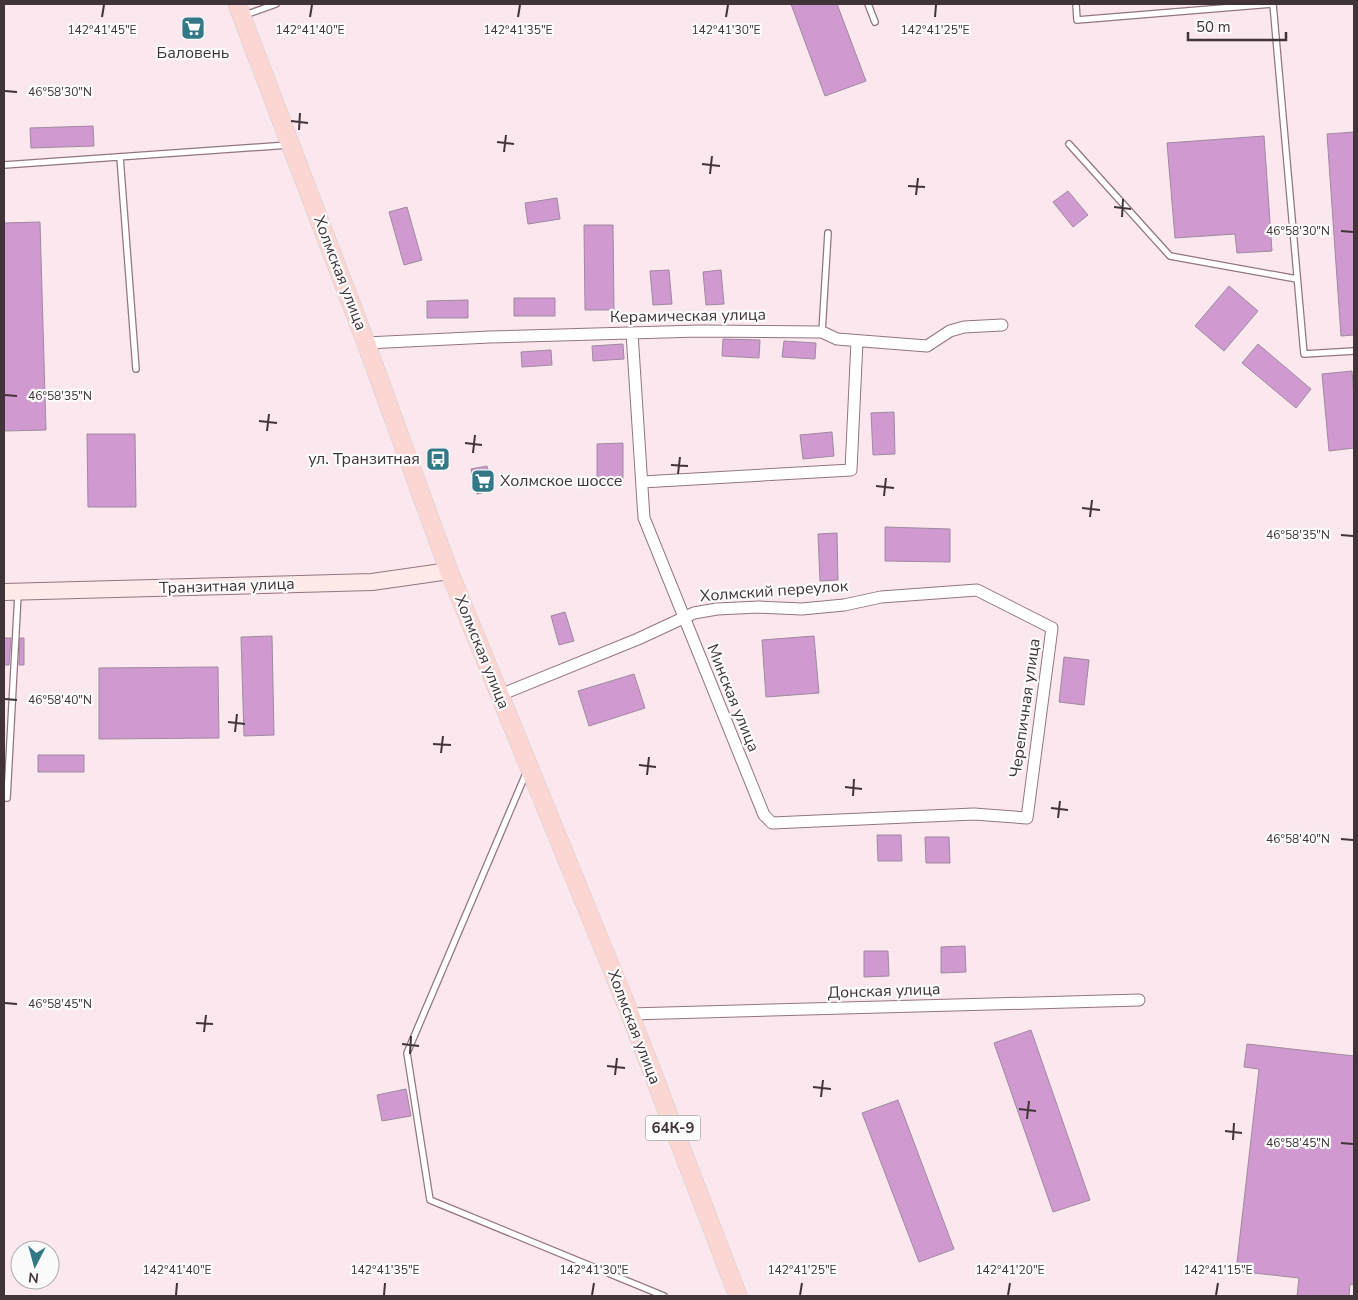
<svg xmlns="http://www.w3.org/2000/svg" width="1358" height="1300" font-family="'Nunito Sans',sans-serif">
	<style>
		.building { fill: #d099d0; stroke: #9f8a9f }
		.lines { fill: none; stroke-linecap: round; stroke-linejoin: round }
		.service-casing { stroke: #927580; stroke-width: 8 }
		.minor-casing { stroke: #927580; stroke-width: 13 }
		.secondary-casing { stroke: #927580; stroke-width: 18 }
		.primary-casing { stroke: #d1cecf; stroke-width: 19 }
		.service { stroke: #fff; stroke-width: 5.5 }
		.minor { stroke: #fff; stroke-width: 11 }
		.secondary { stroke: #fdeae9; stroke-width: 16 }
		.primary { stroke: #fbd6d3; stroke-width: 18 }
		.ticks { fill: none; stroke: #403438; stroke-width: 2 }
		.labels { text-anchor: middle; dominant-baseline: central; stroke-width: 4.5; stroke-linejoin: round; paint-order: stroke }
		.shield { fill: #fbfbfb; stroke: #787072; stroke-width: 1 }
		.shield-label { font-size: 15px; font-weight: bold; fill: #403438 }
		.poi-label { font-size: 16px; fill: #403438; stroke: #fbfbfb }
		.street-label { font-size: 16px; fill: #403438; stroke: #fbfbfb }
		.ticks-label { font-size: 12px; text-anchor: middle; fill: #403438; stroke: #fbfbfb; stroke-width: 4.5; stroke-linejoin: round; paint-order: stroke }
	</style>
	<rect width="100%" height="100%" fill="#fbe7ee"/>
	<path class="building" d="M791,4H837L866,81L825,96Z
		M93,126L94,146L31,148L30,128Z
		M1354,132V335L1341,336L1327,134Z
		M1264,136L1272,251L1237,253L1235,234L1175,238L1167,143Z
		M1068,191L1088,215L1073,227L1053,202Z
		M557,198L560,219L528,224L525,203Z
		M407,207L422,260L404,265L389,212Z
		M40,222L46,430L4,431V223Z
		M584,225H613L614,310H585Z
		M669,270L672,304L653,305L650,271Z
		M721,270L724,304L706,305L703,272Z
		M1229,286L1258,311L1224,351L1195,326Z
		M514,298H555V316H514Z
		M468,300V318H427V301Z
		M723,339L760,340L759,358L722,356Z
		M784,341L816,343L815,359L782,357Z
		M623,344L624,359L593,361L592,346Z
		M1258,344L1311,389L1296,408L1242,363Z
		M551,350L552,365L522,367L521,352Z
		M1352,371L1354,398V448L1329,451L1322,374Z
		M894,412L895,454L873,455L871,413Z
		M832,432L834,456L803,459L800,435Z
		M87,434H135L136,507H88Z
		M623,443V485H597V444Z
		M487,466L493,490L477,494L471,469Z
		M885,527L950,529V562L885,561Z
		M837,533L838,580L820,581L818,534Z
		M565,612L574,641L559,645L551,616Z
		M272,636L274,735L244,736L241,637Z
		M814,636L819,693L766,697L762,640Z
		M4,638H11L9,665H4Z
		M20,638H24V665H19Z
		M1064,657L1089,660L1084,705L1059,702Z
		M218,667L219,738L99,739V668Z
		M634,674L645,708L589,726L578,691Z
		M38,755H84V772H38Z
		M877,835H901L902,861H878Z
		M925,837H949L950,863H926Z
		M965,946L966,972L941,973V947Z
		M864,951H888L889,976L864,977Z
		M1031,1030L1090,1200L1053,1212L994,1043Z
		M1247,1044L1354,1056V1285L1350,1284L1349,1296H1297L1299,1278L1236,1271L1259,1069L1244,1067Z
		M406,1089L411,1116L382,1121L377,1095Z
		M898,1100L954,1249L919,1262L862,1113Z"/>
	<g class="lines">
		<g class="service-casing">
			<path id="service" d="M868,4L875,22
				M1076,4L1077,20L1273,4
				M1273,4L1304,354L1354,351
				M245,15L276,4
				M1069,144L1170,256L1297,279
				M120,157L136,369
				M4,165L288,145
				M822,332L828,233
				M527,771L407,1053L430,1200L664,1296
				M7,798L18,594"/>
		</g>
		<g class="minor-casing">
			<path id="minor" d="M366,343L490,337L699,331L822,332L837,339L927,346L950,331L964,327L1002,325
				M642,482L851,470L857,341
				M500,695L638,639L694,613L717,609L759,607L802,609L844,605L881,597L977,590L1052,628L1027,818L974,814L772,823L764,815L644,518L632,333
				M630,1014L1139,1000"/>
		</g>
		<g class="secondary-casing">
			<path id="secondary" d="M4,592L372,582L449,571"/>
		</g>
		<g class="primary-casing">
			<path id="primary" d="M237,4L366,343L449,571L630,1014L738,1296"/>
		</g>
		<use href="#service" class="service"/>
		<use href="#minor" class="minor"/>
		<use href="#secondary" class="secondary"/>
		<use href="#primary" class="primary"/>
	</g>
	<path class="ticks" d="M102,17L104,5M310,17L312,5M518,17L520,5M726,17L728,5M935,17L936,5M5,91L17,92M291,121L308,123M299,130L300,113M497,142L514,144M504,152L506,135M702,164L720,166M710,174L712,156M908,186L925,187M916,195L918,178M1114,207L1131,209M1122,217L1123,199M1341,231L1353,232M5,395L17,396M259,421L277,423M267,431L269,414M465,443L482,445M473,453L475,435M671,465L688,466M678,474L680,457M876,486L894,488M884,496L886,478M1082,508L1100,510M1090,517L1092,500M1341,535L1353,536M5,699L17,700M228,722L245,724M235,732L237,714M433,744L451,745M441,753L443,736M639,765L656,767M647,775L649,757M845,787L862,789M853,796L854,779M1051,808L1068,810M1058,818L1060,801M1341,839L1353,840M5,1003L17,1004M196,1023L213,1024M204,1032L206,1015M402,1044L419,1046M410,1054L411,1036M607,1066L625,1068M615,1075L617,1058M813,1087L831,1089M821,1097L823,1080M1019,1109L1036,1111M1027,1119L1029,1101M1225,1131L1242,1133M1233,1140L1234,1123M1341,1143L1353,1144M176,1295L177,1283M384,1295L385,1283M592,1295L594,1283M800,1295L802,1283M1008,1295L1010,1283M1216,1295L1218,1283"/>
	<defs>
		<g id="supermarket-square" transform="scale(1.25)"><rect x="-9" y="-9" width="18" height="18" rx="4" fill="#337886" stroke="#fbfbfb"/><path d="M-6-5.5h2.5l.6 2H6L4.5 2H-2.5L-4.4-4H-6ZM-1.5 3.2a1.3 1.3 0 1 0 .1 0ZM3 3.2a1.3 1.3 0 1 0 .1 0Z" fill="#fff"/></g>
		<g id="bus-square" transform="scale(1.25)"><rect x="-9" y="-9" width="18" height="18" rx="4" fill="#337886" stroke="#fbfbfb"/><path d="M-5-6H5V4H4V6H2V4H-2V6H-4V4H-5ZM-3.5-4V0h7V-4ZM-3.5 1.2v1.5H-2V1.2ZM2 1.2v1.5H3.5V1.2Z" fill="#fff"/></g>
	</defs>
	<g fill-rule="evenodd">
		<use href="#supermarket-square" x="193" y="28"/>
		<use href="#bus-square" x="438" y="459"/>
		<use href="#supermarket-square" x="483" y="481"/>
	</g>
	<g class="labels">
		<rect class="shield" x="645.5" y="1115.5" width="55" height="25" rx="4"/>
		<g class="shield-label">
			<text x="673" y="1128">64К-9</text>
		</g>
		<g class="poi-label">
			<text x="193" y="53">Баловень</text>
			<text x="420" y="459" text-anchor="end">ул. Транзитная</text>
			<text x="500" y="481" text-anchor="start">Холмское шоссе</text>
		</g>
		<g class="street-label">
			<text transform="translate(340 273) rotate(69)">Холмская улица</text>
			<text transform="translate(688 316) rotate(-1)">Керамическая улица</text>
			<text transform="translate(227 586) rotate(-2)">Транзитная улица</text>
			<text transform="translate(774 591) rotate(-4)">Холмский переулок</text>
			<text transform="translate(482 652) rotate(68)">Холмская улица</text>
			<text transform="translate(733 698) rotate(68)">Минская улица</text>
			<text transform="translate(1025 708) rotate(-82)">Черепичная улица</text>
			<text transform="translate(884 991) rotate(-2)">Донская улица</text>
			<text transform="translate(634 1027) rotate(69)">Холмская улица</text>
		</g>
	</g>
	<g class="ticks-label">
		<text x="102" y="34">142°41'45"E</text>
		<text x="310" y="34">142°41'40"E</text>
		<text x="518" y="34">142°41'35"E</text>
		<text x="726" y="34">142°41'30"E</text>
		<text x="935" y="34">142°41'25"E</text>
		<text x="60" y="96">46°58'30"N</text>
		<text x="1298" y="235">46°58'30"N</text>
		<text x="60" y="400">46°58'35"N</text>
		<text x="1298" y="539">46°58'35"N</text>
		<text x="60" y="704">46°58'40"N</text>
		<text x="1298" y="843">46°58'40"N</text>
		<text x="60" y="1008">46°58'45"N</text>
		<text x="1298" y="1147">46°58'45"N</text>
		<text x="177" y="1274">142°41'40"E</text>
		<text x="385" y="1274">142°41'35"E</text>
		<text x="594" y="1274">142°41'30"E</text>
		<text x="802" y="1274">142°41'25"E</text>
		<text x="1010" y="1274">142°41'20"E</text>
		<text x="1218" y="1274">142°41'15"E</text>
	</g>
	<rect width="1358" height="1300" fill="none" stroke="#403438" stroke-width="10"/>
	<g transform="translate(35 1265) rotate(186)"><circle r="24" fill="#fbfbfb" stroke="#b0abad"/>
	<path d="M0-4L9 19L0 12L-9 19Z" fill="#337886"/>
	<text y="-8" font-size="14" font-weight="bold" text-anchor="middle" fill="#403438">N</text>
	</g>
	<path d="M1188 32v8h98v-8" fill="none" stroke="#403438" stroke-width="2.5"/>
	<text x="1196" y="32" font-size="15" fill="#403438" stroke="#fbfbfb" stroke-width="4" paint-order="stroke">50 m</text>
</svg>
